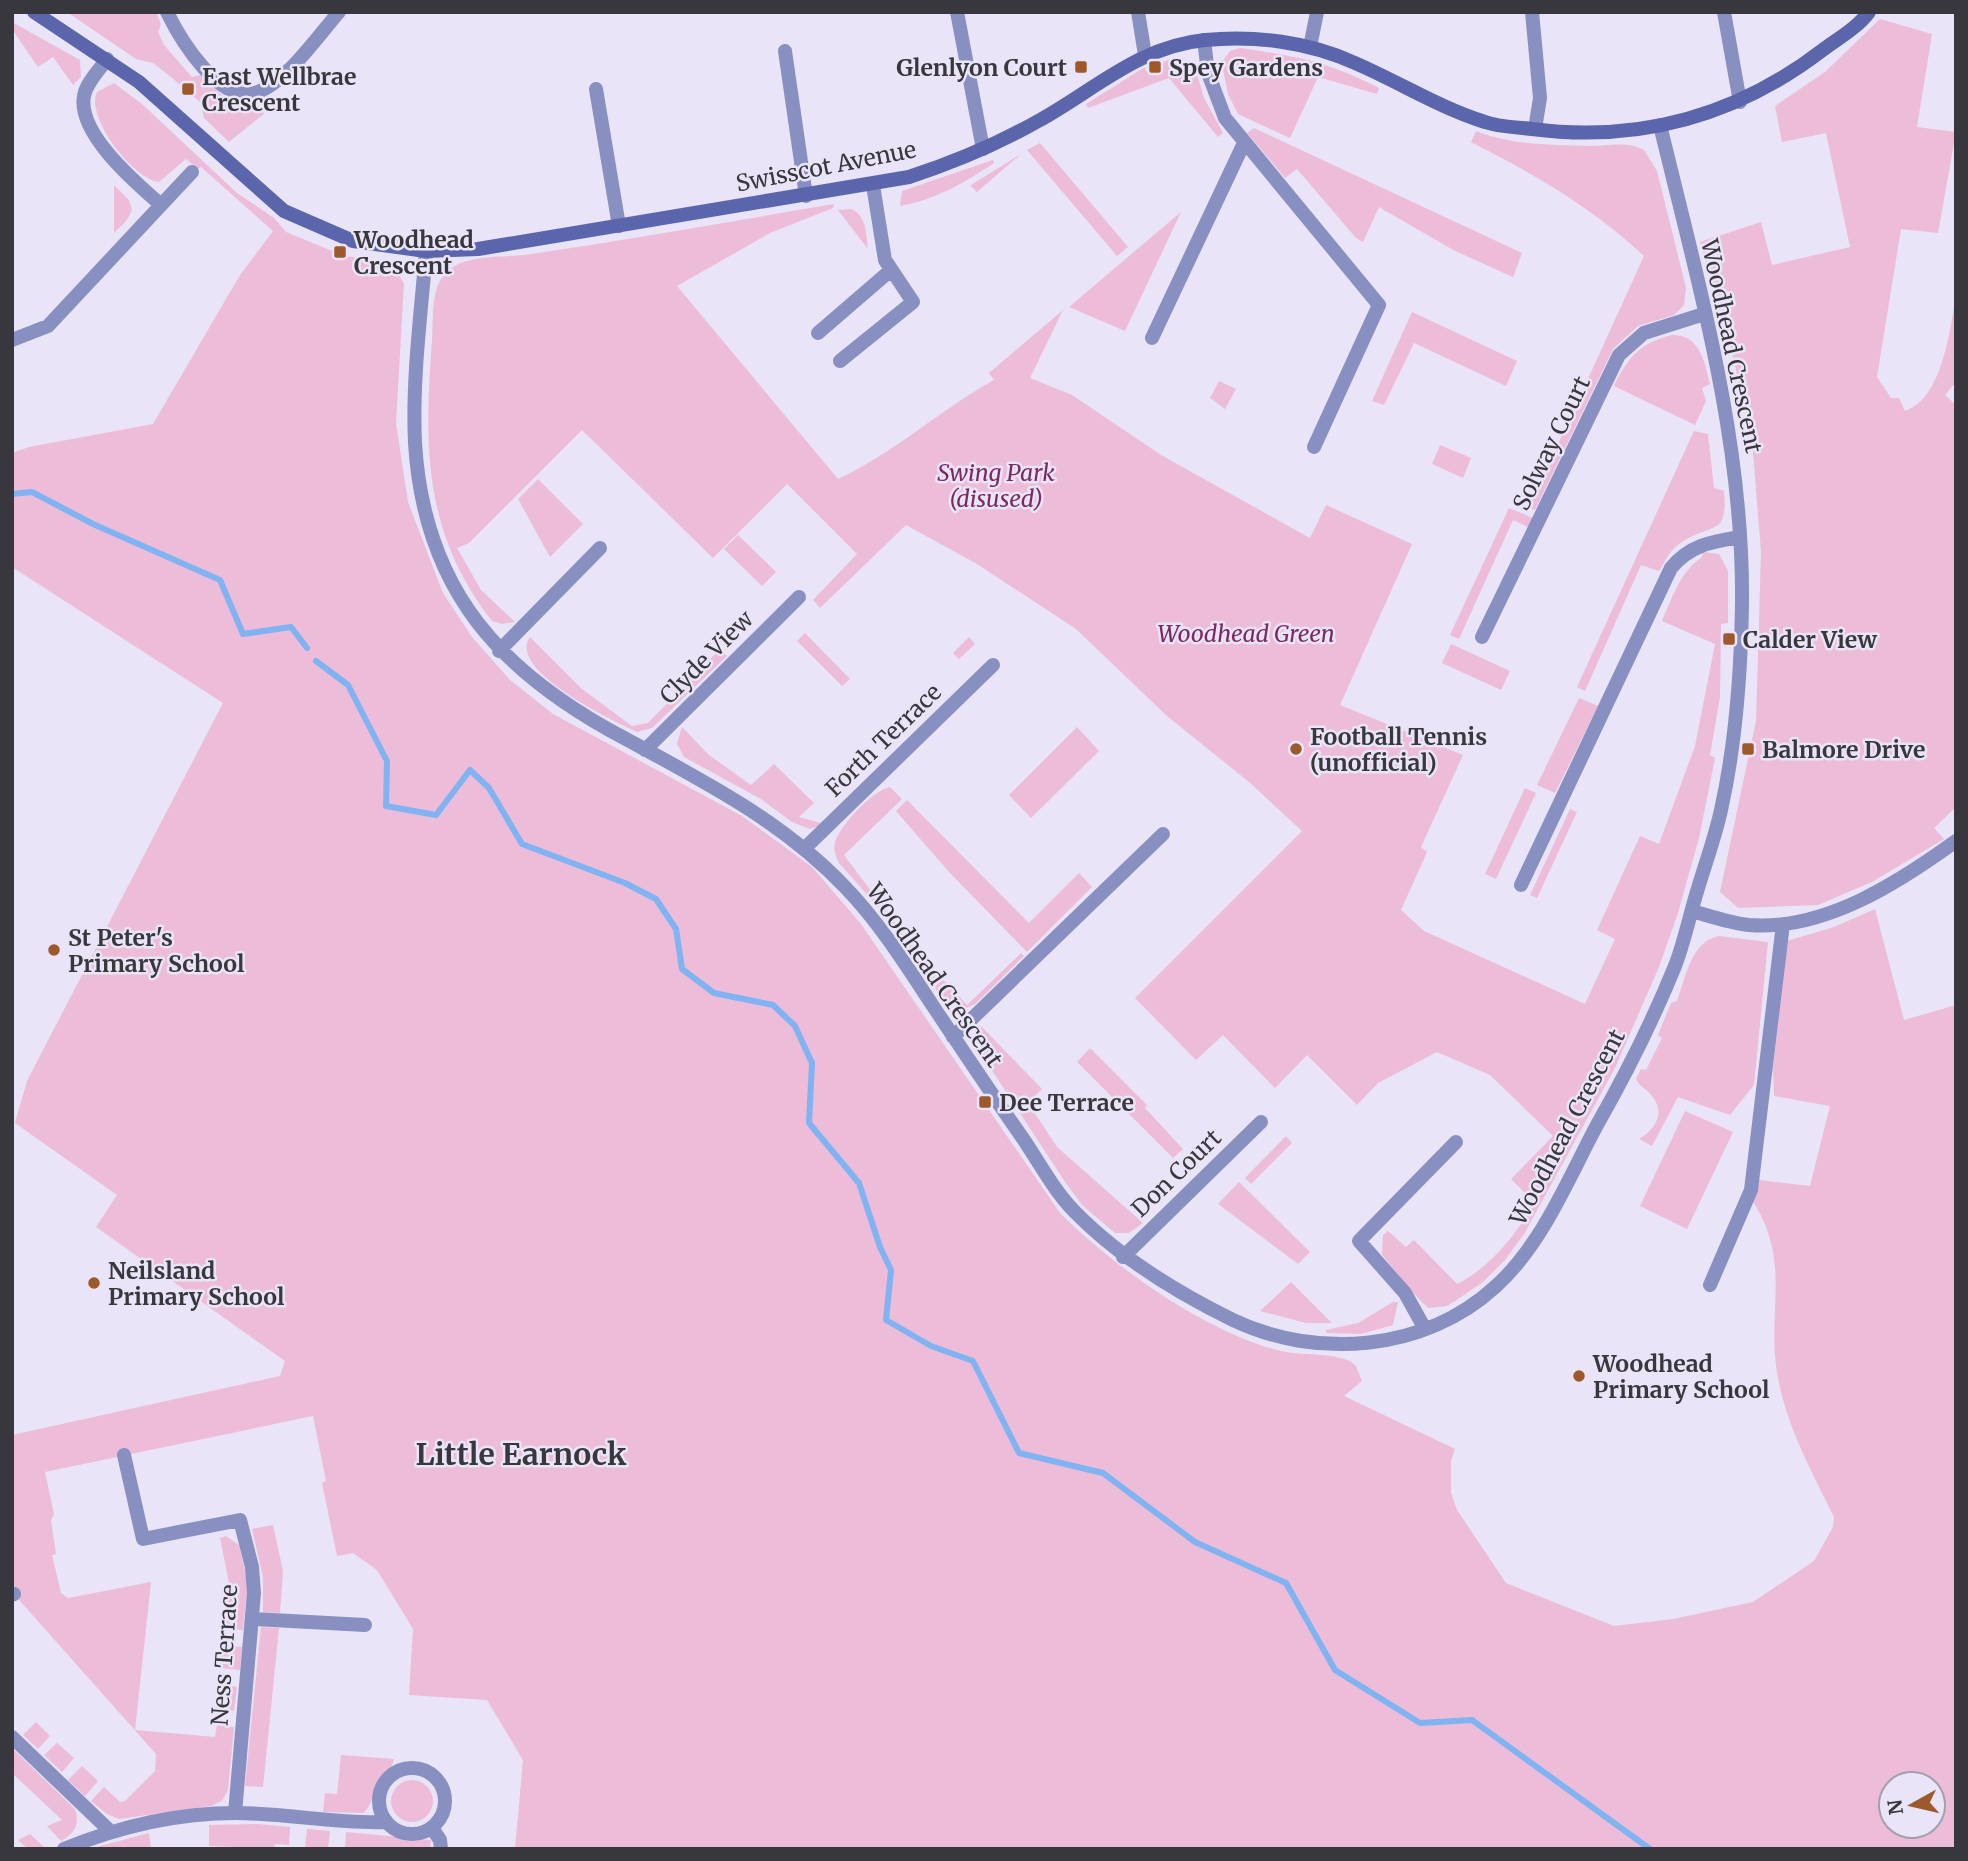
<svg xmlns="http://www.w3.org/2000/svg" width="1968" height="1861" font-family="Merriweather,serif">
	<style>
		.green { fill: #edbcd8; fill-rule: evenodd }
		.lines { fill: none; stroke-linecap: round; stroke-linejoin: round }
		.stream { stroke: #80b3f1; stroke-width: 6 }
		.street { stroke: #8790c1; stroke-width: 14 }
		.secondary { stroke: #5b65ac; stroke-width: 14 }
		.poi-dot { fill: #9d582c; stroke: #e9e4f7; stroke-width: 2.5 }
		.labels { text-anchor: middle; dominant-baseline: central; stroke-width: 5; stroke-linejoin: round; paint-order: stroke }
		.poi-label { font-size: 23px; font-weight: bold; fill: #39373e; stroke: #e9e4f7; text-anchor: start }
		.street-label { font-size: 23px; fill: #39373e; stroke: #e9e4f7 }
		.park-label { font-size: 23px; font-style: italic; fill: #7d2860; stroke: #e9e4f7 }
		.district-label { font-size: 30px; font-weight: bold; fill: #39373e; stroke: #e9e4f7 }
	</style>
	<rect width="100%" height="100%" fill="#e9e4f7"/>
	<path class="green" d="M67,12H156L161,24L158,32L164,45L192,77L201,75L228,101L265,113L229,142L204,118L200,102L171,77L153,63L136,59Z
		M1880,19L1932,34L1917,127L1956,132L1938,233L1901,229L1877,377L1891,398H1899L1905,411C1943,398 1950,329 1956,295V382L1945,395L1956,405V807L1934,828L1944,839L1872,882L1818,905L1738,908L1720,892L1756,721L1761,552L1752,439L1726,327L1700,242L1761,222L1772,265L1850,247L1826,133L1782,142L1775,106L1825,72Z
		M12,22L80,60L81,77L73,85L53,57L38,67L12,29Z
		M1240,48C1295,56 1329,62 1379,88L1377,94L1318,77L1290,138L1238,114L1228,94L1223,69L1218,67L1230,51Z
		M1170,59H1181L1195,67L1204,98L1223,133L1218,137L1169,78L1088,108L1086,104L1145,67L1146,71Z
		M114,83L142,104L237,193L274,218L286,232L344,256L385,261L395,268L404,284L396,423L408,502L443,593L472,637L510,680L553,714L742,816L812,867L861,924L1060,1213C1114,1267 1206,1333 1281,1351C1303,1356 1328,1352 1350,1361L1356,1366L1362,1381L1344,1396L1455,1449L1451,1461V1493L1457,1510L1506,1583L1614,1626L1673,1619L1753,1602L1814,1561L1833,1527L1834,1517C1813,1474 1789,1431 1779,1383C1764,1314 1794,1264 1752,1200L1759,1180L1810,1186L1830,1106L1774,1096L1773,1069L1787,941L1834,927L1875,909L1904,1020L1956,1005V1849H515L523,1760L487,1700L409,1695L413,1629L377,1570L353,1553L337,1556L322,1483L326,1481L313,1416L45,1472L54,1514L51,1520L56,1554L52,1555L61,1593L68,1598L151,1582L135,1730L215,1737L217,1725L234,1727L228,1790L222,1801L211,1806L119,1819L107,1814L91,1801L104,1787L120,1802L125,1801L155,1771L156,1754L12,1592V1435L280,1376L285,1361L96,1227L117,1195L15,1123L27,1081L223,703L12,567V453L29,447L153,424L240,275L273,231L201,167L198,169L186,159L159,182C133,179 85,117 97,92ZM1891,1784H1933V1826H1891Z
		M1254,128L1522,253L1513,277L1455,251L1379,207L1363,242L1356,238L1297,169L1285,178L1247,133Z
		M1476,131C1510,145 1553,145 1590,146C1610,146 1625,141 1644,150L1657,171L1686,288L1684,305L1674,315L1638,326L1613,349L1535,510L1529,508L1644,256C1593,208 1534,174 1471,142Z
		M1040,143L1128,247L1117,256L1027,150Z
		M1021,154L977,192L970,185H971Z
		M993,160L994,163C964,183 937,199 900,206L902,191Z
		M114,185L129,200L132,210L127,220L114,233Z
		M834,204L833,208L770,233L677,286L838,479C894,453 940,410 994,380L989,373L1063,310L1030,378L1072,395L1161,455L1310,538L1326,505L1412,544L1340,705L1463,755L1421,847L1427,852L1401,910L1424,931L1585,1004L1615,939L1597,930L1640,836L1659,844L1695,746L1715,644L1662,621C1672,598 1680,572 1702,557L1703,552L1719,554L1728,571V623L1721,624L1720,697L1710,755L1715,758L1699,838L1678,913L1659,967L1615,1068L1524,1234L1505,1260L1483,1282L1458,1299L1447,1306L1429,1308C1421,1304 1389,1264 1382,1254L1383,1235L1388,1231L1406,1247L1414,1240L1457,1284C1491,1267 1516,1234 1535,1203L1511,1179L1553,1136L1490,1075L1437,1052L1378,1083L1357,1105L1307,1055L1275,1088L1223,1035L1196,1060L1135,998L1302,831L1249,782L1167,716L1076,629L977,564L906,525L820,608L813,600L857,554L787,484L713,558L582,430L469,543L457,548L481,590L515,622L502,624L492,621C423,532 424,447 432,340C434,316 429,281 453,267C473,254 507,258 531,254C632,239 733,221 834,204Z
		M851,209C867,216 866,234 868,249L838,210Z
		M1181,212L1125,331L1069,307Z
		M1412,312L1517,361L1506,386L1414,343L1384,405L1372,401Z
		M1672,335C1700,335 1704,360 1710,384L1702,388L1706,401L1695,425L1614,386C1628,357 1640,343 1672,335Z
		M1219,381L1236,389L1225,409L1210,398Z
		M1694,431L1708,434L1714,488L1724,491C1728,537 1713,522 1682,542C1670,549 1666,560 1659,571L1641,565L1585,691L1577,687Z
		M1440,445L1471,458L1463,478L1432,464Z
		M538,479L583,524L550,557L518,499Z
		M1509,508L1533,518L1528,527L1513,520L1459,639L1450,635Z
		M738,535L776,572L762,586L724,549Z
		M805,633L850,679L842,686L797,641Z
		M530,637L582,689L632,726L648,723L720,649L727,656L652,728L637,732C613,721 506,670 530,637Z
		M969,637L975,644L959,659L953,653Z
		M1451,644L1510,671L1501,690L1442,663Z
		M1579,698L1598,706L1555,793L1537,785Z
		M682,727L709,755L751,785L774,764L814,803L799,817L824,824L810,829L792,822L761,799L684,757L677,744Z
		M1077,727L1099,751L1031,818L1009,795Z
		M890,787L902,799L844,855L916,951L967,1005L1021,953L1024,956L975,1004L967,1008L945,1002L887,917L839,863C836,856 833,850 835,842C842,823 872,791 890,787Z
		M1525,788L1536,793L1496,879L1485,874Z
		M907,800L1029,923L1079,873L1092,887L1027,952L949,872L896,811Z
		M1570,809L1577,812L1537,898L1530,895Z
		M1719,936L1768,942L1754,1085L1730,1115L1678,1097L1652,1146L1639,1139C1655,1130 1666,1113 1652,1096C1647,1089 1640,1087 1636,1079L1641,1069L1646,1070L1662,1038L1658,1035L1671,1003L1677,1001C1686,977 1691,941 1719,936Z
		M981,1026L1042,1089L1028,1103L1057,1147L1143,1223L1129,1233H1115L1082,1205L1063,1179L982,1055L976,1040Z
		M1090,1048L1147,1105L1145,1108L1183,1149L1173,1158L1077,1062Z
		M1685,1111L1733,1132L1687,1229L1640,1206Z
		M1286,1136L1292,1143L1251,1184L1245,1178Z
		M1239,1182L1310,1252L1298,1264L1218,1204Z
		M1291,1282L1332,1323H1306L1260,1311Z
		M1393,1302H1398L1393,1325L1361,1334L1326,1333V1330L1358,1323Z
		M273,1525L283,1571L280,1613L263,1612V1577L252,1529Z
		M226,1536L239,1545L248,1583L243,1630L225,1628L229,1583L220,1538Z
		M261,1627L279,1628L263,1787L245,1786Z
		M223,1645L242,1647L240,1670L221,1668Z
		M220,1684L237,1687L234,1711L218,1708Z
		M36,1722L50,1736L38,1749L23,1735Z
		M57,1743L74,1758L62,1772L44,1755Z
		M12,1748L75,1809C80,1825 75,1833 61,1841L47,1826L62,1820L12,1773Z
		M341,1755L394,1759C392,1770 387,1769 381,1777C372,1789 375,1803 363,1813L323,1812L325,1793L337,1794Z
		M82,1766L98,1781L85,1796L68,1780Z
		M391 1801a21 21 0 1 1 42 0a21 21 0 1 1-42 0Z
		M259,1824L290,1827L289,1845L275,1844L274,1849L209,1846V1825Z
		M307,1829L330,1831L328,1849L305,1847Z
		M346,1832L431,1840L430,1849H345Z
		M149,1833L151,1849H89Z
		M30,1834L45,1848L28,1849L18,1840Z"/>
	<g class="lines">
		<path class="stream" d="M12,494L32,492L93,524L220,580L243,634L291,627L307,648
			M316,661L348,685L387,761L386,806L436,815L470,770L489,788L522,844L625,883L656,899L676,929L682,969L714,993L773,1005L795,1026L812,1063L809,1123L859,1183L880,1247L891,1270L886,1320L931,1346L973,1361L1019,1453L1103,1473L1195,1542L1286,1583L1335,1670L1420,1723L1472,1720L1650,1849"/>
		<path class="street" d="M167,12C180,39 221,107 258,92C287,81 318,36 339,12
			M957,12L983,149
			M1138,12L1145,55
			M1532,12L1540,98L1535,129
			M1724,12L1740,102
			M1204,40L1208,73L1225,118L1379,305L1314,447
			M1310,47L1317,12
			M785,51L806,196
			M107,59C100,69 86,83 84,96C77,133 135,182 160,204
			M596,89L619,226
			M426,251C421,314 412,379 415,443C424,591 501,673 626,739C705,782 782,821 845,887C879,922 906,965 933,1006C963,1051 993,1096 1024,1140C1040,1164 1055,1192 1075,1212C1120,1258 1176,1292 1233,1320C1317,1360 1425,1351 1495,1287C1542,1245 1568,1179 1597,1125C1626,1074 1653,1020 1675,966C1684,943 1689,918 1696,895C1704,867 1715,838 1721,810C1736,743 1741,672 1742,604C1744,441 1698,283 1660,125
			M818,333L891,270
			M1152,338L1244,143
			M12,340L48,326L192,172
			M840,361L913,302L885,260L873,185
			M1482,637L1619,355L1644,333L1704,314
			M499,651L600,548
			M645,750L799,597
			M805,848L993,665
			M1521,885L1671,568C1690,545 1711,542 1740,537
			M1692,911C1710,916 1730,923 1749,925C1824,931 1898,883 1956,841
			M953,1037L1163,834
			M1123,1257L1261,1122
			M1710,1285L1751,1190L1783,924
			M1425,1329L1405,1293L1359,1241L1456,1142
			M124,1455L143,1539L240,1520L252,1567L254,1593L235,1813
			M12,1595L14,1594
			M252,1619L365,1625
			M12,1737L109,1830
			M379 1801a33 33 0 1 1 66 0a33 33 0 1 1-66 0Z
			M432,1828L440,1840L441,1849
			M64,1849C118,1827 177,1813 236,1813C286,1813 336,1824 386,1822"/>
		<path class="secondary" d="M34,12L139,82L284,211L353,241L426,251L478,249L909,177C955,162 998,144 1040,120C1094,90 1140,46 1205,40C1255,35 1309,42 1355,63C1399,82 1438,107 1485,122C1499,127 1516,127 1532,129C1640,143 1737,116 1824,49C1839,38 1858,27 1869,12"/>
	</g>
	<g class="poi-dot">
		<rect x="1074" y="60" width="14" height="14" rx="3.5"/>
		<rect x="1148" y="60" width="14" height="14" rx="3.5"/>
		<rect x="181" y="82" width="14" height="14" rx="3.5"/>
		<rect x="333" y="245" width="14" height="14" rx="3.5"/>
		<rect x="1722" y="632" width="14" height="14" rx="3.5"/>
		<circle cx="1296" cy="749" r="7"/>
		<rect x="1741" y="742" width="14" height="14" rx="3.5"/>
		<circle cx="54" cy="950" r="7"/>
		<rect x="978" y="1095" width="14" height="14" rx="3.5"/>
		<circle cx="94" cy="1283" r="7"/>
		<circle cx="1579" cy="1376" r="7"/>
	</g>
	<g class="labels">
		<g class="poi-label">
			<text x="1067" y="67" text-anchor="end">Glenlyon Court</text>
			<text x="1169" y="67">Spey Gardens</text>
			<text x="202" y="76">East Wellbrae<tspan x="202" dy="26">Crescent</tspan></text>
			<text x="354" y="239">Woodhead<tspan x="354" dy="26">Crescent</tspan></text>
			<text x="1743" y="639">Calder View</text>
			<text x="1310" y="736">Football Tennis<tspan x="1310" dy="26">(unofficial)</tspan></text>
			<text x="1762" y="749">Balmore Drive</text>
			<text x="68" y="937">St Peter's<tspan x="68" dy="26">Primary School</tspan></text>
			<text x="999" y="1102">Dee Terrace</text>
			<text x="108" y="1270">Neilsland<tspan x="108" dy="26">Primary School</tspan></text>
			<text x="1593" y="1363">Woodhead<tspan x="1593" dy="26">Primary School</tspan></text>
		</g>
		<g class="street-label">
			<text transform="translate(826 166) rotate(-11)">Swisscot Avenue</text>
			<text transform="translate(1732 346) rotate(78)">Woodhead Crescent</text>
			<text transform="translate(1551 443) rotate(-64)">Solway Court</text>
			<text transform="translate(706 657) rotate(-45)">Clyde View</text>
			<text transform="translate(883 740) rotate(-44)">Forth Terrace</text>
			<text transform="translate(935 975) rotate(55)">Woodhead Crescent</text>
			<text transform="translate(1567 1127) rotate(-62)">Woodhead Crescent</text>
			<text transform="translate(1176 1173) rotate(-44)">Don Court</text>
			<text transform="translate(224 1655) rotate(-86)">Ness Terrace</text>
		</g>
		<g class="park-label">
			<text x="996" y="472">Swing Park<tspan x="996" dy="26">(disused)</tspan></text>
			<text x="1246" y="633">Woodhead Green</text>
		</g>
		<g class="district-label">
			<text x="521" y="1454">Little Earnock</text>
		</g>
	</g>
	<rect width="1968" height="1861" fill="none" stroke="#39373e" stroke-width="28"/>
	<g transform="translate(1912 1805) rotate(262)"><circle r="33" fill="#e9e4f7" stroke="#a39fad" stroke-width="2"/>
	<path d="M0-5L12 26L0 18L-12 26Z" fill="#9d582c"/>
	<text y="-10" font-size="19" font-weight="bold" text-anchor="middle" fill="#39373e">N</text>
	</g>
</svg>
